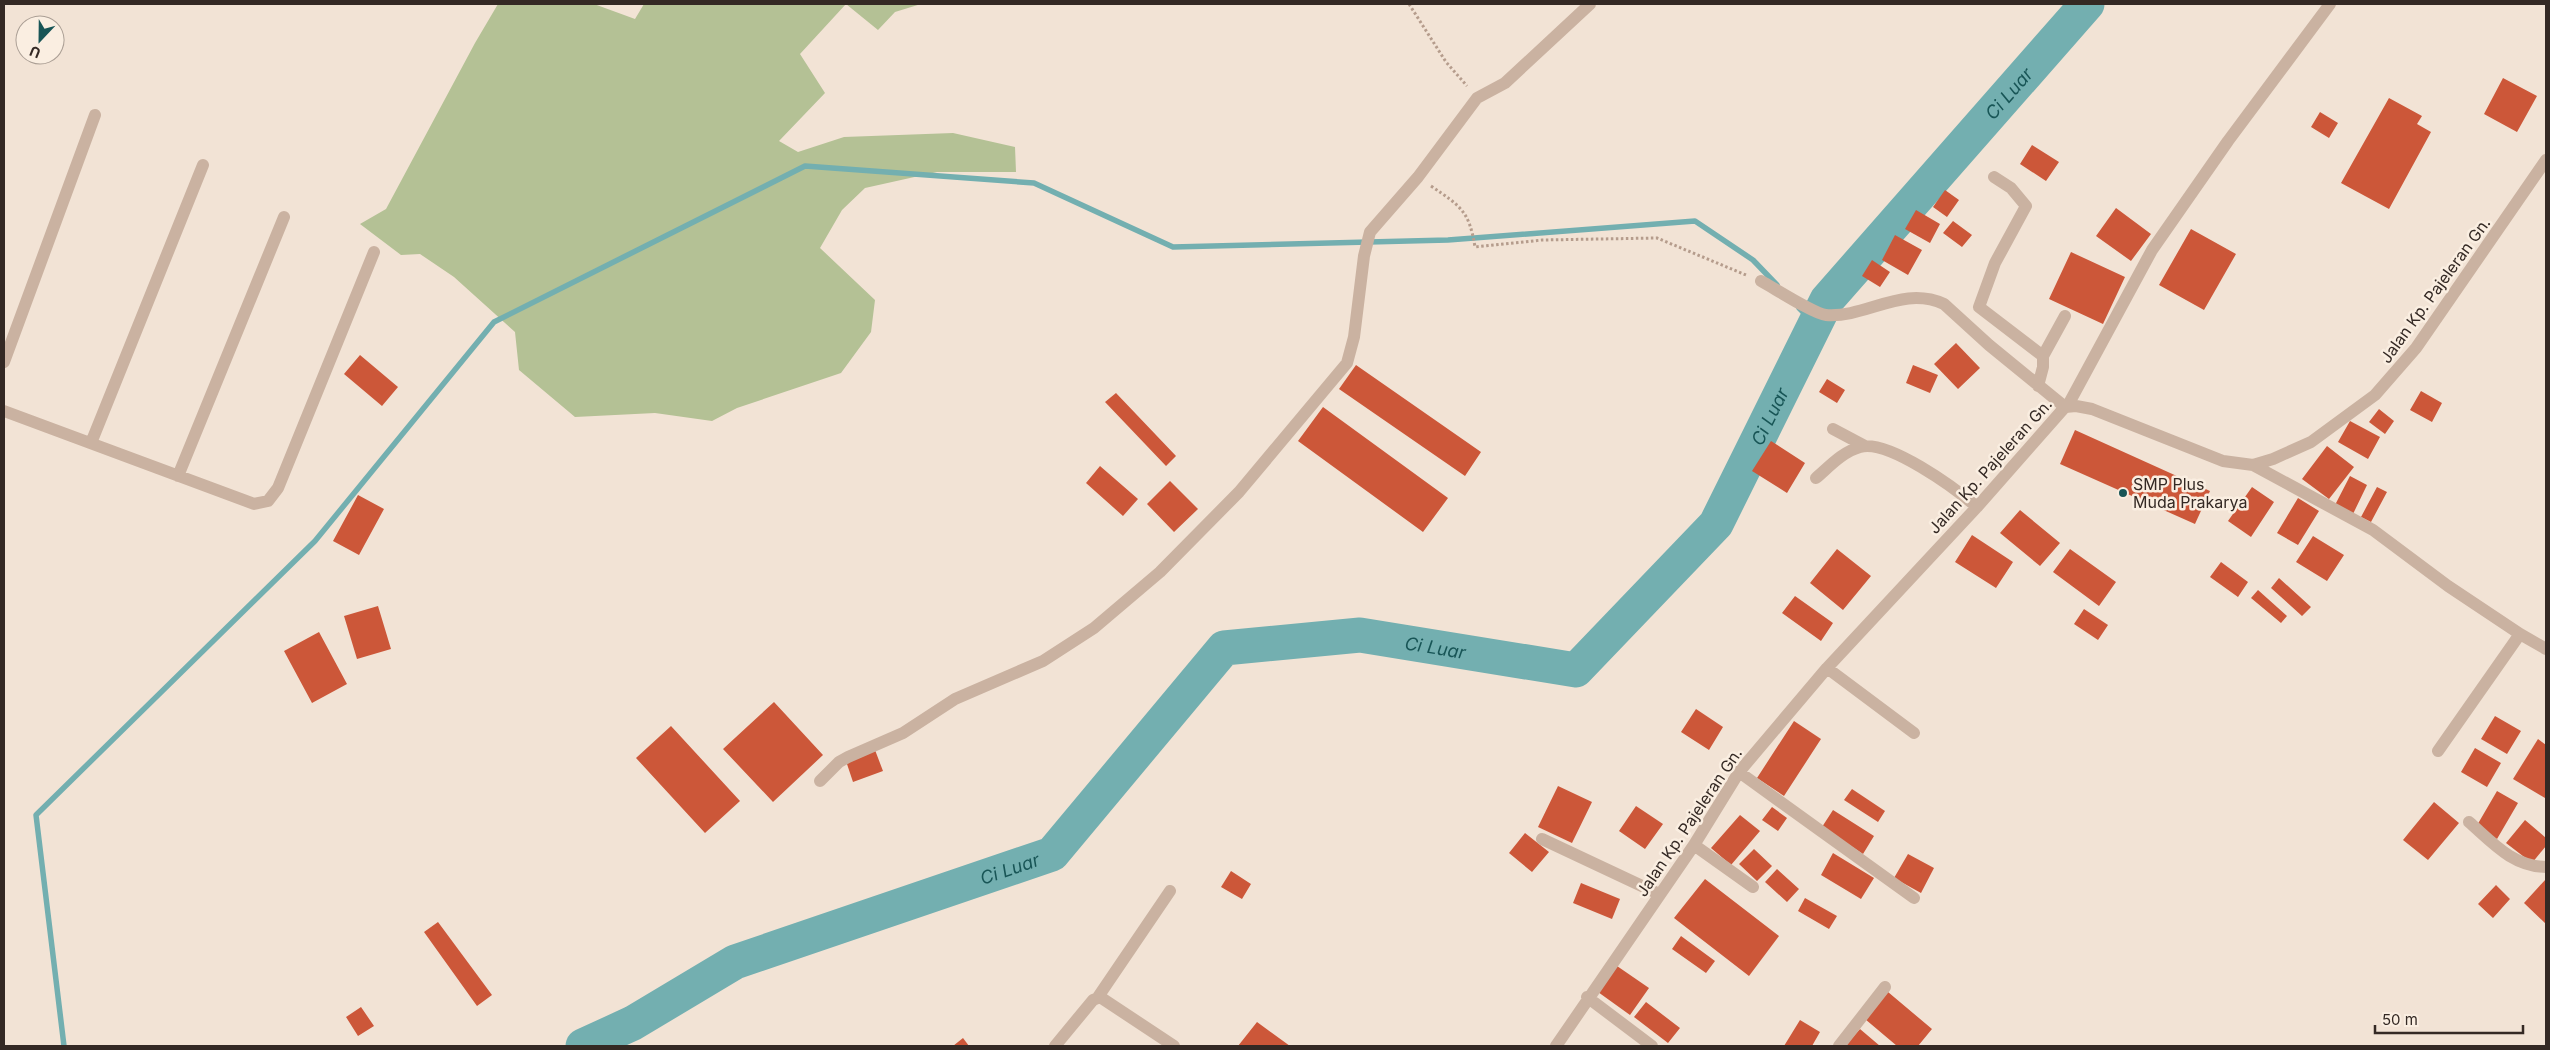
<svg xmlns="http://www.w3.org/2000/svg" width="2550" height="1050" font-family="Inter,sans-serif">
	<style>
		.green { fill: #b4c195 }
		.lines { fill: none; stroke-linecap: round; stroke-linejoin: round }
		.stream { stroke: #73afb0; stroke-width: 5.5 }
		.river { stroke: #73afb0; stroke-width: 35 }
		.building { fill: #cc5739 }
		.path { stroke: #b59c8c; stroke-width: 3; stroke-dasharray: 2.5 2.5; stroke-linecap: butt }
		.street { stroke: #cab2a1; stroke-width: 12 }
		.poi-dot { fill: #185556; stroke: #faeee1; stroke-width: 2 }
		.labels { text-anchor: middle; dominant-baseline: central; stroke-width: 5; stroke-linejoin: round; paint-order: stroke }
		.street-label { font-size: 16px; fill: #342924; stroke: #faeee1 }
		.poi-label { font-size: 16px; fill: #342924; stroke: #faeee1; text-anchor: start }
		.water-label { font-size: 18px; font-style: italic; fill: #185556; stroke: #faeee1 }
	</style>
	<rect width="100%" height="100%" fill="#f2e3d5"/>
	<path class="green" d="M498,4H594L635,19L644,4H921L895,12L878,30L846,4L800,54L825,93L779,141L798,152L844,137L953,133L1015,147L1016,172H937L865,188L842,210L820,248L875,300L871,332L841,373L737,408L712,421L655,413L575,417L519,370L515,332L454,277L420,254L401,255L360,224L386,209L475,43Z"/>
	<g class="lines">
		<path class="stream" d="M1799,308L1815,324
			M64,1046L36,815L315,541L494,322L805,166L1034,183L1173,247L1448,240L1695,221L1753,260L1777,285"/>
		<path class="river" id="s1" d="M583,1046L633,1023L735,962L1052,854L1224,648L1360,635L1576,670L1716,524L1827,300L2087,4"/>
	</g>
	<path class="building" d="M2503,78L2537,96L2517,132L2484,114Z
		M2389,98L2422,116L2417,124L2431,132L2389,209L2341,183Z
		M2320,112L2338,123L2329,138L2311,127Z
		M2032,145L2059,162L2046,181L2020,164Z
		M1945,190L1959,200L1947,217L1933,207Z
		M2116,208L2151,234L2131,261L2096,236Z
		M1916,210L1940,224L1930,243L1905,229Z
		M1953,221L1972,235L1962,247L1943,233Z
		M2191,229L2236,254L2204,310L2159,285Z
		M1895,235L1922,250L1908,275L1882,260Z
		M2071,252L2125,277L2103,324L2049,299Z
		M1872,260L1890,272L1880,287L1862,276Z
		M1956,343L1980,368L1958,389L1934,364Z
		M360,355L398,387L382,406L344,374Z
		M1356,365L1481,452L1465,476L1339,389Z
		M1913,365L1938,375L1930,393L1906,383Z
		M1827,379L1845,390L1837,403L1819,392Z
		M2421,391L2442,403L2432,422L2410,410Z
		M1116,393L1176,456L1166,466L1105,402Z
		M1323,407L1448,498L1423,532L1298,441Z
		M2379,409L2394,421L2385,434L2369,422Z
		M2350,421L2380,437L2368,459L2338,442Z
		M2075,430L2210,491L2195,524L2060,464Z
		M1771,441L1805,463L1787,493L1752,471Z
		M2327,446L2354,467L2329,499L2302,479Z
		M1100,466L1138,499L1123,516L1086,483Z
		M2350,476L2367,485L2353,514L2335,505Z
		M1170,481L1198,509L1174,532L1147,504Z
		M2252,487L2274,502L2251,537L2228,521Z
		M2377,487L2387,492L2371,522L2361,517Z
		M358,495L384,509L359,555L333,541Z
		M2298,498L2319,511L2298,545L2277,533Z
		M2020,510L2060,543L2040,566L2000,533Z
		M1972,535L2013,562L1996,588L1955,562Z
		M2313,536L2344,555L2327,581L2296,562Z
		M1837,549L1871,576L1843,610L1810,583Z
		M2070,549L2116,582L2099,606L2053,572Z
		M2221,562L2248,582L2238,597L2210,577Z
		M2279,578L2311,607L2302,616L2271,588Z
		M2258,590L2287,616L2281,623L2251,598Z
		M1795,596L1833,623L1821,641L1782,613Z
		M378,606L391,649L357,659L344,616Z
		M2084,609L2108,625L2098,640L2074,624Z
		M319,632L347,684L312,703L284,651Z
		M774,702L823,755L773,802L723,749Z
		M1696,709L1723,727L1709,750L1681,732Z
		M2495,716L2521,731L2507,754L2481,739Z
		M1794,721L1821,739L1784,796L1757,778Z
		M671,726L740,801L705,833L636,758Z
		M2538,739L2546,745L2545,798L2513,779Z
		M2475,748L2501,763L2487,787L2461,772Z
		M875,750L883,771L853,782L846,761Z
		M1558,786L1592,802L1572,843L1538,827Z
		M1852,789L1885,811L1878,822L1844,800Z
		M2497,791L2518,803L2497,839L2476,827Z
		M2434,802L2459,823L2428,860L2403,840Z
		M1636,806L1663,824L1645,849L1619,831Z
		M1772,807L1787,818L1778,831L1762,820Z
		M1833,810L1874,836L1863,854L1822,827Z
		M1740,815L1760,831L1731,865L1711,848Z
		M2525,820L2546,838V846L2532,863L2506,843Z
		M1525,833L1549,852L1532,872L1509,853Z
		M1754,849L1772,866L1757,881L1739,864Z
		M1833,853L1874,878L1861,899L1821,875Z
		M1908,854L1934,868L1921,893L1894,878Z
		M1777,869L1799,889L1787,902L1765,882Z
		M1231,871L1251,884L1242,899L1221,887Z
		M1705,879L1779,936L1749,976L1674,918Z
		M2546,879V924L2524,903Z
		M1581,883L1620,899L1612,919L1573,903Z
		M2496,885L2510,899L2493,918L2478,904Z
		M1805,898L1837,916L1829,929L1798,911Z
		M438,922L492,995L477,1006L424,932Z
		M1681,936L1715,961L1706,973L1672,949Z
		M1617,966L1649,988L1630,1015L1598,992Z
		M1888,992L1932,1029L1918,1046H1897L1865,1019Z
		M1646,1002L1680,1028L1668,1043L1634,1017Z
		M361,1007L374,1026L358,1036L346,1017Z
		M1800,1020L1820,1032L1812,1046H1784Z
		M1257,1022L1290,1046H1238Z
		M1860,1029L1880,1046H1845Z
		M963,1038L969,1046H953Z"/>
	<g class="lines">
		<path class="path" d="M1409,4L1446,62L1467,86
			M1431,186C1460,206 1469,210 1475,247L1542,240L1657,238L1746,275"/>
		<path class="street" d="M1994,177L2011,188L2026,206L1995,263L1979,307L2043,356V367L2038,386
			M1761,281C1774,288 1814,314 1826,315C1867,318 1902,285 1944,304L1989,345L2065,407
			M2043,356L2065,316
			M4,362L95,115
			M2067,407L2152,250L2228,141L2330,4
			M4,411L254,504L268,501L278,488L374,252
			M1833,429L1865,446
			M91,443L203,165
			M2253,465L2373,530L2448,586L2520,634L2546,649
			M178,476L284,217
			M1816,478C1829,467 1842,452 1860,447C1888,439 1955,488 1977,507
			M1827,668L1914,733
			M2438,751L2520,634
			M1739,772L1914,898
			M820,781L839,762L848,757L903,733L955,699L1043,661L1094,628L1160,572L1239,492L1347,363L1354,337L1364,256L1370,232L1418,177L1477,98L1505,83L1590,4
			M2469,822C2493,843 2512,866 2546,867
			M1542,839L1659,894
			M1694,845L1753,887
			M1098,997L1170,891
			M1587,997L1652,1046
			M1055,1046L1093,1000L1100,997L1174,1046
			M1556,1046L1694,845L1739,772L1827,668L1977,507L2065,407L2076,406L2092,409L2223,461L2253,465L2273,459L2311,442L2375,395L2416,348L2546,160
			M1839,1046L1885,987"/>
	</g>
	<circle class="poi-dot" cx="2123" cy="493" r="5"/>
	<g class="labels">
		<g class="street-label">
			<text transform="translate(2435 290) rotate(-54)">Jalan Kp. Pajeleran Gn.</text>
			<text transform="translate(1990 466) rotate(-48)">Jalan Kp. Pajeleran Gn.</text>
			<text transform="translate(1689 822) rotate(-56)">Jalan Kp. Pajeleran Gn.</text>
		</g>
		<g class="poi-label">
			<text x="2133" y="484">SMP Plus<tspan x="2133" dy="18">Muda Prakarya</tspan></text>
		</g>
		<g class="water-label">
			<text stroke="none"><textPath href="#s1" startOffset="1860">Ci Luar</textPath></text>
			<text stroke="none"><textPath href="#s1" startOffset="1455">Ci Luar</textPath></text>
			<text stroke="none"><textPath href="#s1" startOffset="990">Ci Luar</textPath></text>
			<text stroke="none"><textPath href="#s1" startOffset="464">Ci Luar</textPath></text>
		</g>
	</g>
	<rect width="2550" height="1050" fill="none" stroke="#342924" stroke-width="10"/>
	<g transform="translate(40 40) rotate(202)"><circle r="24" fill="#faeee1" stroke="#ab9f95"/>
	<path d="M0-4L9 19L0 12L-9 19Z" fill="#185556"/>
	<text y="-8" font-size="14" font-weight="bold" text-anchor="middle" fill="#342924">U</text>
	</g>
	<path d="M2375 1025v8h148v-8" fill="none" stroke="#342924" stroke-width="2.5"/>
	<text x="2382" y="1025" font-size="15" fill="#342924" stroke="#faeee1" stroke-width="4" paint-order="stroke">50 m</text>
</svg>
